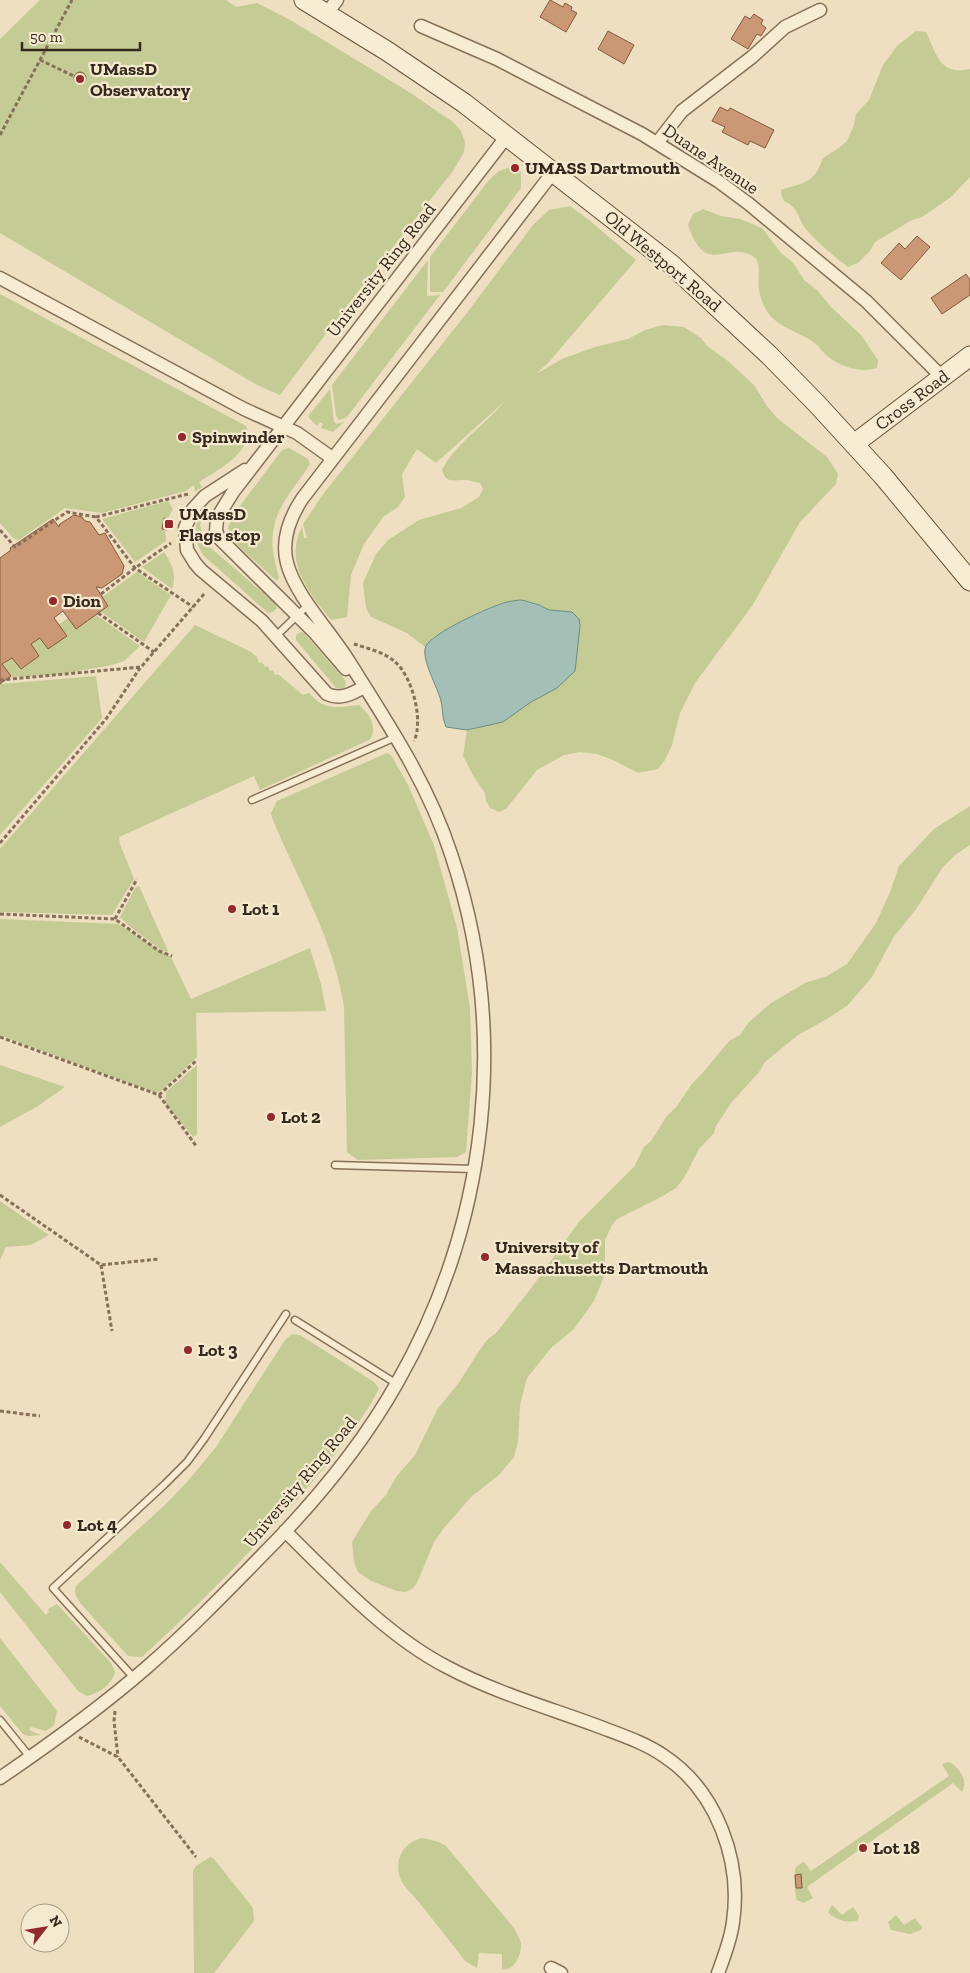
<svg xmlns="http://www.w3.org/2000/svg" width="970" height="1973" font-family="'Zilla Slab',serif">
	<style>
		.green { fill: #c5cb94 }
		.water { fill: #a3bfb6; stroke: #6a8d83 }
		.building { fill: #cb9876; stroke: #85593e }
		.lines { fill: none; stroke-linecap: round; stroke-linejoin: round }
		.lane-casing { stroke: #867058; stroke-width: 9 }
		.street-casing { stroke: #867058; stroke-width: 15 }
		.secondary-casing { stroke: #67513b; stroke-width: 21 }
		.path { stroke: #867058; stroke-width: 3; stroke-dasharray: 4 2.5; stroke-linecap: butt }
		.lane { stroke: #f8ecd2; stroke-width: 6 }
		.street { stroke: #f8ecd2; stroke-width: 12 }
		.secondary { stroke: #f8ecd2; stroke-width: 19 }
		.poi-dot { fill: #94292b; stroke: #f5e9cf; stroke-width: 2 }
		.labels { text-anchor: middle; dominant-baseline: central; stroke-width: 4.5; stroke-linejoin: round; paint-order: stroke }
		.poi-label { font-size: 18px; font-weight: bold; fill: #35281c; stroke: #f5e9cf; text-anchor: start }
		.street-label { font-size: 18px; fill: #35281c; stroke: #f5e9cf }
	</style>
	<rect width="100%" height="100%" fill="#eddfc0"/>
	<path class="green" d="M40,0H226L236,7L257,3L292,21L409,92L453,122L461,131L465,142L464,152L453,171L350,302L280,395L257,385L0,233V39Z
		M916,31L926,32C937,55 940,76 970,69V177L951,197L922,217L912,220L875,242L870,251L858,263L848,267C833,255 818,244 805,228C800,222 799,213 793,207C785,199 783,205 781,190C805,182 814,184 823,158L840,147L847,141L854,125L856,114L869,100L883,65L897,46Z
		M510,167L516,168L521,172V188L443,292H430V257L489,180L499,171Z
		M570,206L589,220L636,260L549,362L536,374L562,359L595,347L628,339L645,330L663,325L684,327L701,338L707,346L728,361L754,385L767,406L777,418L827,457L838,474L836,484L800,522L752,606L695,683L680,713L672,745L665,760L658,769L638,773L613,760L597,754L580,752L564,755L537,770L506,809L499,812L490,808L486,801L485,793L474,777L463,756L467,730L503,722L531,702L557,688L572,612L549,610L539,605L522,600L506,602L479,612L432,638L425,647L407,633L371,617L366,608L363,583L376,554L388,540L419,520L461,508L479,497L483,489L480,483C476,482 471,481 467,480C455,479 446,485 442,470C456,443 485,425 504,402L436,463L417,449L402,474L405,497L398,507L383,517L364,544L351,575L347,617L331,620C310,594 283,562 302,527L304,538H307L303,524L324,493L466,314L533,225L549,210Z
		M703,209L721,216L740,219L762,228L781,253L793,263L805,281L817,290L831,307L861,335L878,360L877,368C858,374 835,365 822,351C820,349 819,346 817,345C803,332 776,329 765,308C762,303 760,295 759,290C757,281 762,262 754,257C728,238 707,280 688,225L693,214Z
		M428,260L427,296L440,295L347,417L339,420L336,416L332,385Z
		M0,294L246,426C257,450 215,472 199,482L202,487L195,492L194,485L186,491L102,513L65,508L19,540L14,539L0,523Z
		M330,389L334,421L336,424L344,422L333,432L321,428L323,424L320,422L317,426L309,418V415Z
		M289,448L308,459L310,464C305,473 298,481 292,490C270,520 268,542 279,577L277,581L234,542L228,528L233,515L282,450Z
		M168,501L173,509L168,518H164L162,529L165,531L166,541L135,562L102,519Z
		M206,504L200,525L205,543L276,604L277,608L273,612L268,613L203,555C193,539 193,519 206,504Z
		M164,552C172,564 177,574 172,589L142,567Z
		M137,572L171,595L144,642L100,611L108,606L102,597Z
		M96,615L140,646L124,661L112,665L61,674L0,678V666L68,618L76,629Z
		M195,625L251,652L257,657L259,663L262,662L265,667L268,666L270,671L273,670L275,675L278,674L303,695L309,693C326,712 337,707 359,705C369,713 379,728 369,740L260,790L254,776L119,837L120,844L134,879L112,915L0,912V849Z
		M301,632L304,633L345,680L346,684L344,689L336,688L296,640V635Z
		M96,676L102,718L0,835V684Z
		M387,753L391,755L408,785L434,845L457,928L470,1008L472,1072L466,1152L457,1157L358,1160L347,1152L344,1007C334,940 298,880 272,818L271,813L277,801Z
		M970,806V845L955,855L943,867L916,909L893,938L872,977L848,1005L827,1019L798,1035L765,1062L759,1072L731,1103L716,1126L714,1133L699,1149L684,1178L676,1188L661,1197L617,1219L612,1225L605,1240V1274L594,1301L574,1329L551,1348L527,1378L520,1405L518,1442L514,1457L499,1475L472,1496L444,1528L434,1542L417,1583L413,1588L406,1592L397,1591L371,1581L358,1572L354,1562L352,1542L371,1511L386,1495L396,1477L415,1455L437,1410L460,1381L479,1351L487,1340L497,1332L532,1287L578,1223L634,1167L644,1147L651,1141L666,1117L677,1106L691,1085L706,1069L729,1041L740,1035L748,1023L771,1003L805,983L827,976L847,964L876,923L890,892L899,866L934,829Z
		M139,886L168,951L167,952L161,950L128,925L120,917L135,888Z
		M0,919L118,924L171,957L191,999L310,948L321,984L326,1011L196,1013L197,1057L162,1090L156,1093L0,1035Z
		M0,1065L65,1087L38,1106L0,1127Z
		M197,1065V1135L193,1137L165,1103L166,1092Z
		M0,1201L49,1235L31,1245L6,1247L0,1260Z
		M292,1334L300,1335L374,1382L379,1389C358,1428 329,1462 300,1496C250,1553 198,1606 142,1657L128,1656L81,1604C77,1598 74,1594 76,1586L167,1503L187,1482L216,1447L285,1340Z
		M0,1562L46,1615L49,1612L48,1609L57,1604L111,1663L115,1672C112,1685 99,1693 87,1696L78,1691L0,1592Z
		M0,1638L57,1711L54,1725L46,1731L31,1727L29,1730L41,1735L29,1736L23,1734L0,1706Z
		M949,1762C959,1767 969,1781 962,1792L953,1783L807,1887L813,1898L804,1903L797,1900C795,1896 794,1875 795,1870C796,1866 800,1864 804,1862L811,1871L949,1776L942,1764Z
		M423,1838L439,1842L446,1846L514,1928C516,1933 520,1938 521,1943C522,1954 514,1972 502,1969V1954L479,1953L477,1968L465,1961C451,1942 436,1924 422,1906C416,1898 407,1890 402,1882C392,1863 403,1841 423,1838Z
		M210,1857L214,1859L253,1908L254,1921L214,1973H194L193,1871L196,1866Z
		M832,1905L842,1915L853,1907L859,1916L858,1920C850,1924 834,1920 828,1912Z
		M896,1915L904,1925L915,1918L922,1927L921,1930L910,1934L891,1930L888,1922Z"/>
	<path class="water" d="M522,600L539,605L549,610L572,612L579,619L580,626L575,671L557,688L531,702L503,722L467,730L446,727C442,718 443,710 441,701C438,688 420,657 426,646C432,633 491,606 507,602C512,601 517,600 522,600Z"/>
	<path class="building" d="M550,0L563,7L565,3L572,7L571,10L577,13L566,32L540,17Z
		M754,14L763,20L761,24L766,28L761,36L757,34L748,49L731,39L745,16L750,19Z
		M608,31L634,45L624,64L598,49Z
		M74 78a6 6 0 1 1 12 0a6 6 0 1 1-12 0Z
		M720,107L728,111L730,108L774,130L765,148L750,141L748,145L722,132L725,127L712,121Z
		M917,236L930,247L901,280L881,263L899,243L905,249Z
		M966,274L970,280V295L942,314L931,298Z
		M74,515L82,517L85,521L90,522L99,535L105,533L124,566L122,574L102,588L96,587L108,606L76,629L63,611L54,618L67,636L48,649L40,638L31,644L39,656L21,669L12,658L2,664L11,676L0,684V558L11,550L10,548L53,519L59,527L60,524Z
		M164,518L169,519L167,530L162,529Z
		M801,1874L802,1888H796L795,1875Z"/>
	<g class="lines">
		<g class="lane-casing">
			<path id="lane" d="M276,636L309,604
				M252,800L396,737
				M335,1165L474,1169
				M295,1320L397,1384
				M134,1678L53,1588L165,1484L187,1462L204,1439L286,1314
				M0,1720L30,1757"/>
		</g>
		<g class="street-casing">
			<path id="street" d="M327,13L337,0
				M421,26L497,59L642,134L718,181L749,204L866,301L943,378
				M657,143L682,111L752,57L785,27L820,10
				M0,278L244,409L297,433L332,458
				M245,470L205,496L193,509L185,528L187,550L195,563L201,570L262,621L327,694C340,700 352,694 364,687
				M346,669L315,633L219,538L216,531L217,518L233,492L507,136
				M285,1531C334,1579 387,1636 447,1667C494,1692 546,1707 595,1725C618,1734 644,1742 664,1756C717,1791 742,1861 733,1922C731,1939 724,1957 718,1973
				M0,1778C50,1744 100,1708 146,1668C192,1628 234,1584 277,1540C322,1493 365,1440 397,1383C489,1222 510,1030 451,854C428,783 387,722 348,660C330,631 295,595 287,563C281,540 289,519 302,499L554,171
				M551,1968L561,1973"/>
		</g>
		<g class="secondary-casing">
			<path id="secondary" d="M304,0L387,51L464,103L671,264L769,355L817,404L883,476L970,581
				M854,444L970,356"/>
		</g>
		<path class="path" d="M40,60L74,76
			M0,135L72,0
			M188,494L96,517L135,568L193,607
			M0,530L15,547L67,512L96,517
			M101,594L135,568L171,543
			M98,613L154,652
			M354,644C366,648 384,652 394,661C412,675 424,720 414,741
			M0,680L141,667L205,593
			M0,843L106,719L140,668
			M0,914L115,919L159,951L172,956
			M115,919L137,879
			M0,1037L159,1095L197,1147
			M159,1095L197,1060
			M0,1195L101,1265L159,1259
			M101,1265L112,1331
			M0,1411L40,1416
			M115,1711L114,1721L118,1757
			M79,1737L118,1757L196,1857"/>
		<use href="#lane" class="lane"/>
		<use href="#street" class="street"/>
		<use href="#secondary" class="secondary"/>
	</g>
	<g class="poi-dot">
		<circle cx="80" cy="79" r="5"/>
		<circle cx="515" cy="168" r="5"/>
		<circle cx="182" cy="437" r="5"/>
		<rect x="164" y="519" width="10" height="10" rx="2.5"/>
		<circle cx="53" cy="601" r="5"/>
		<circle cx="232" cy="909" r="5"/>
		<circle cx="271" cy="1117" r="5"/>
		<circle cx="485" cy="1257" r="5"/>
		<circle cx="188" cy="1350" r="5"/>
		<circle cx="67" cy="1525" r="5"/>
		<circle cx="863" cy="1848" r="5"/>
	</g>
	<g class="labels">
		<g class="poi-label">
			<text x="90" y="69">UMassD<tspan x="90" dy="21">Observatory</tspan></text>
			<text x="525" y="168">UMASS Dartmouth</text>
			<text x="192" y="437">Spinwinder</text>
			<text x="179" y="514">UMassD<tspan x="179" dy="21">Flags stop</tspan></text>
			<text x="63" y="601">Dion</text>
			<text x="242" y="909">Lot 1</text>
			<text x="281" y="1117">Lot 2</text>
			<text x="495" y="1247">University of<tspan x="495" dy="21">Massachusetts Dartmouth</tspan></text>
			<text x="198" y="1350">Lot 3</text>
			<text x="77" y="1525">Lot 4</text>
			<text x="873" y="1848">Lot 18</text>
		</g>
		<g class="street-label">
			<text transform="translate(711 159) rotate(34)">Duane Avenue</text>
			<text transform="translate(663 261) rotate(40)">Old Westport Road</text>
			<text transform="translate(381 270) rotate(-52)">University Ring Road</text>
			<text transform="translate(912 400) rotate(-37)">Cross Road</text>
			<text transform="translate(300 1482) rotate(-50)">University Ring Road</text>
		</g>
	</g>
	<g transform="translate(45 1928) rotate(59)"><circle r="24" fill="#f5e9cf" stroke="#a89c87"/>
	<path d="M0-4L9 19L0 12L-9 19Z" fill="#94292b"/>
	<text y="-8" font-size="14" font-weight="bold" text-anchor="middle" fill="#35281c">N</text>
	</g>
	<path d="M22 42v8h118v-8" fill="none" stroke="#35281c" stroke-width="2.5"/>
	<text x="30" y="42" font-size="15" fill="#35281c" stroke="#f5e9cf" stroke-width="4" paint-order="stroke">50 m</text>
</svg>
